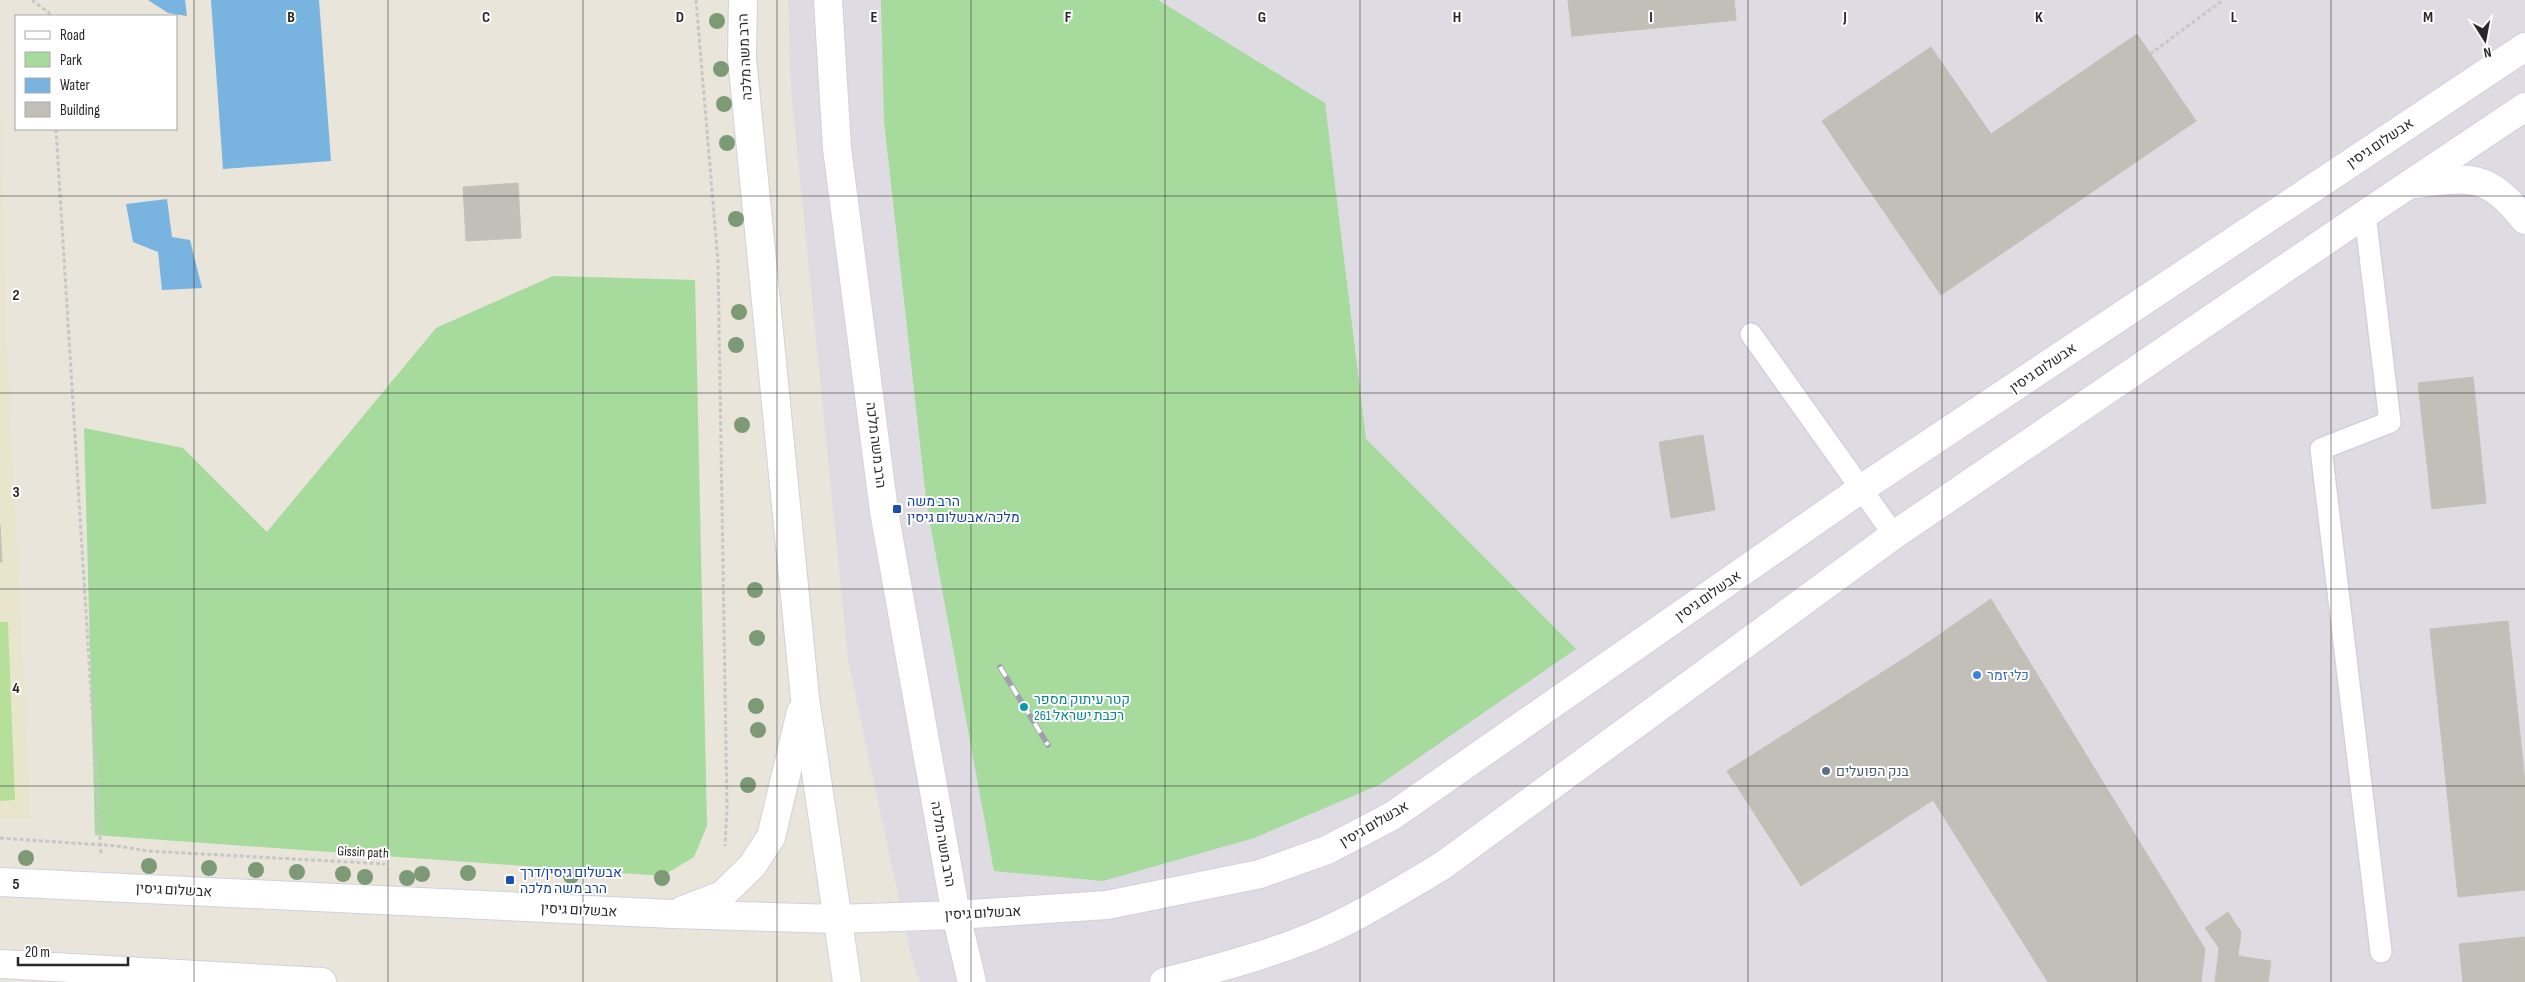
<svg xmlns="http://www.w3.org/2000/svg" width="2525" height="982" font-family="'Sofia Sans Condensed',Heebo,sans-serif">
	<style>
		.industrial { fill: #dedbe2 }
		.education { fill: #e9e5cc }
		.green { fill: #a7da9d }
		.pitch { fill: #b6e09a }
		.water { fill: #79b3e0 }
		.building { fill: #c1bfb8; stroke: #c4c1b5 }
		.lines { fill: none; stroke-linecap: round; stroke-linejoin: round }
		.service-casing { stroke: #d1d1df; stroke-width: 24 }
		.tertiary-casing { stroke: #d1d1df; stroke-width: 30 }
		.path { stroke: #c7c7c7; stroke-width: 3; stroke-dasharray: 4 2.5; stroke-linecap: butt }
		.service { stroke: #fff; stroke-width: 21 }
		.tertiary { stroke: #fff; stroke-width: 28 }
		.rail-casing { stroke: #9f9fb0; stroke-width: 5.5 }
		.rail { stroke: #fff; stroke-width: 4; stroke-dasharray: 11; stroke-linecap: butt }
		.tree { fill: #7c9a75 }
		.grid { fill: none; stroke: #282828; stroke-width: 1; stroke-opacity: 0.55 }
		.transit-dot { fill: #1a4fb4; stroke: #fff; stroke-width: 2 }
		.shop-dot { fill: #3f7fe0; stroke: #fff; stroke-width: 2 }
		.culture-dot { fill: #0f9aa8; stroke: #fff; stroke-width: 2 }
		.service-dot { fill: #5c6f8a; stroke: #fff; stroke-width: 2 }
		.labels { text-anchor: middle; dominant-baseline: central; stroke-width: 4; stroke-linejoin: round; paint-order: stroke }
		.street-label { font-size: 14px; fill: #282828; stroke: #fff }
		.transit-label { font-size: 14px; fill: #164399; stroke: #fff; text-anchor: start }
		.shop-label { font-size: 14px; fill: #366cbe; stroke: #fff; text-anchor: start }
		.culture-label { font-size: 14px; fill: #0d838f; stroke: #fff; text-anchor: start }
		.service-label { font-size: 14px; fill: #4e5e75; stroke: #fff; text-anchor: start }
		.grid-label { font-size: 16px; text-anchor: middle; font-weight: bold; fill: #282828; stroke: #fff; stroke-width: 4; stroke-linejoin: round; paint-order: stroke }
	</style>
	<rect width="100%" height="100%" fill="#e9e5db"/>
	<path class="industrial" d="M788,0H2525V982H920L911,956L848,660L791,89Z"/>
	<path class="education" d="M0,87L7,349L31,818H0Z"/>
	<path class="green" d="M881,0H1158L1325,103L1366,439L1576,649L1379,785L1254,838L1103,881L994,871L927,507L884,121Z
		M553,276L695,280L707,826L694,857L662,876L95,835L84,428L183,448L267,532L436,328Z"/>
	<path class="pitch" d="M0,622H8L15,800L0,801Z"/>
	<path class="water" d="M148,0H185L187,16L168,13Z
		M211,0H319L331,161L223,169Z
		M167,199L172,237L190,240L202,288L162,290L158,252L133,242L126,204Z"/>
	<path class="building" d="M1568,0H1734L1736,20L1572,36Z
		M1568,0H1734L1736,20L1572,36Z
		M2137,34L2196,121L1941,295L1822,121L1931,47L1991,134Z
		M518,183L521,238L466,241L463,187Z
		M2473,377L2486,503L2432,509L2418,383Z
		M1703,435L1715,510L1671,518L1659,442Z
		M0,525L2,562H0Z
		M1991,599L2205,949L2201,982H2048L1933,800L1801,886L1727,771L1914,652Z
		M2508,621L2525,782V890L2458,897L2430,629Z
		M2228,912L2241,932L2238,956L2271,961L2268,982H2215L2219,948L2205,928Z
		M2525,937V982H2463L2459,944Z"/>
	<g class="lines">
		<g class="service-casing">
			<path id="service" d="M2365,214L2390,422L2321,449L2381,952
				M1751,334L1894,535"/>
		</g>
		<g class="tertiary-casing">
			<path id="tertiary" d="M743,0L742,58L805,698L847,982
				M828,0L837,148L884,511L956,915L972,982
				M2417,184C2472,176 2488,174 2525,220
				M0,882L673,914L836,919L956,915L1107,905L1260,874L1327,850L1392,816L1861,489L2525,47
				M683,910L722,895L752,866L771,837L801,712
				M0,964L322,982
				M1164,982C1208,971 1253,959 1296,943C1348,924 1395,894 1442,866L1894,535L2365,214L2525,107"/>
		</g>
		<path class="path" d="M32,0L49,13L50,16
			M696,0L718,262L727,809L725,846
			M2150,54L2223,0
			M56,129L101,854
			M0,838L117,846L148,851L385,864"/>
		<use href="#service" class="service"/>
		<use href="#tertiary" class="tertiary"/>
		<g class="rail-casing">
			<path id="rail" d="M1000,667L1048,745"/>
		</g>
		<use href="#rail" class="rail"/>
	</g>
	<g class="tree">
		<circle cx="717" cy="21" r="8"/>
		<circle cx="721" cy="69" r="8"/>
		<circle cx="724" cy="104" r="8"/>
		<circle cx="727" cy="143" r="8"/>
		<circle cx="736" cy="219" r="8"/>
		<circle cx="739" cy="312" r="8"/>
		<circle cx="736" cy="345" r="8"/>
		<circle cx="742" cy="425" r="8"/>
		<circle cx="755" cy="590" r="8"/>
		<circle cx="757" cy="638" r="8"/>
		<circle cx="756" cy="706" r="8"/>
		<circle cx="758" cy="730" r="8"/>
		<circle cx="748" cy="785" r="8"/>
		<circle cx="26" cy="858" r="8"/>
		<circle cx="149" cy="866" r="8"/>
		<circle cx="209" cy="868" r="8"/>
		<circle cx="256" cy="870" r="8"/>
		<circle cx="297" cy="872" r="8"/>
		<circle cx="468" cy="873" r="8"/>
		<circle cx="343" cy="874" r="8"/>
		<circle cx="422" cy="874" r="8"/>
		<circle cx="571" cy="876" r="8"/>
		<circle cx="365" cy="877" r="8"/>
		<circle cx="407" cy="878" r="8"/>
		<circle cx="662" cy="878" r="8"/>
	</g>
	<path class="grid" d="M194,0V982M388,0V982M583,0V982M777,0V982M971,0V982M1165,0V982M1360,0V982M1554,0V982M1748,0V982M1942,0V982M2137,0V982M2331,0V982M0,196H2525M0,393H2525M0,589H2525M0,786H2525"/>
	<g class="transit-dot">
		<rect x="892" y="504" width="10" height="10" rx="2.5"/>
		<rect x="505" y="875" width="10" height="10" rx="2.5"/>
	</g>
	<circle class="shop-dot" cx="1977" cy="675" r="5"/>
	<circle class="culture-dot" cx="1024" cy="707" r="5"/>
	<circle class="service-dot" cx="1826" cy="771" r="5"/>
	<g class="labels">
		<g class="street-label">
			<text transform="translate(745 57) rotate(-93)">הרב משה מלכה</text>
			<text transform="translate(2380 143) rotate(-34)">אבשלום גיסין</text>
			<text transform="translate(2043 368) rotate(-34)">אבשלום גיסין</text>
			<text transform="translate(876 445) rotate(83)">הרב משה מלכה</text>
			<text transform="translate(1708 596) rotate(-35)">אבשלום גיסין</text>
			<text transform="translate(1374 824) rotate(-30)">אבשלום גיסין</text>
			<text transform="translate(943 844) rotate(80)">הרב משה מלכה</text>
			<text transform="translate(363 852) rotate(3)">Gissin path</text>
			<text transform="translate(174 890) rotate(3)">אבשלום גיסין</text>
			<text transform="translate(579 910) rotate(3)">אבשלום גיסין</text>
			<text transform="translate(983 913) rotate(-3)">אבשלום גיסין</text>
		</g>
		<g class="transit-label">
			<text x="907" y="501">הרב משה<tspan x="907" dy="16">מלכה/אבשלום גיסין</tspan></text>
			<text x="520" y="872">אבשלום גיסין/דרך<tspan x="520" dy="16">הרב משה מלכה</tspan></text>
		</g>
		<g class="shop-label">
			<text x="1987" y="675">כלי זמר</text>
		</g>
		<g class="culture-label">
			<text x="1034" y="699">קטר עיתוק מספר<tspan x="1034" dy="16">261 רכבת ישראל</tspan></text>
		</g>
		<g class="service-label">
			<text x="1836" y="771">בנק הפועלים</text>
		</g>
	</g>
	<g class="grid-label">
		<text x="291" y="22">B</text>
		<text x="486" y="22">C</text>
		<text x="680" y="22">D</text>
		<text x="874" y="22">E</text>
		<text x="1068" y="22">F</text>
		<text x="1262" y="22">G</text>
		<text x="1457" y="22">H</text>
		<text x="1651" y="22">I</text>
		<text x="1845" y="22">J</text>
		<text x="2039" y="22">K</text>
		<text x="2234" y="22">L</text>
		<text x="2428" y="22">M</text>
		<text x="16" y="300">2</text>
		<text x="16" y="497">3</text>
		<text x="16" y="693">4</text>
		<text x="16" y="889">5</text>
	</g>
	<rect x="15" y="15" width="162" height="115" fill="#ffffff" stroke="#a9a9a9"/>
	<rect x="25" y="31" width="25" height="8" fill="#ffffff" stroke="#a9a9a9"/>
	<text x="60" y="40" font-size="15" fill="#282828">Road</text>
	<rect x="25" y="52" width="25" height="15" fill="#a7da9d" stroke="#a9a9a9"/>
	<text x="60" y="65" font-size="15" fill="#282828">Park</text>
	<rect x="25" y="78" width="25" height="15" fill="#79b3e0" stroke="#a9a9a9"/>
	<text x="60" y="90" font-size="15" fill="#282828">Water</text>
	<rect x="25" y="102" width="25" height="15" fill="#c1bfb8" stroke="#a9a9a9"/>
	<text x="60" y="115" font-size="15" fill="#282828">Building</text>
	<g transform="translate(2485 40) rotate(169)" stroke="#ffffff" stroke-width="4" paint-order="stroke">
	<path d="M0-4L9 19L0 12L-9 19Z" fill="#282828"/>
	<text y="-8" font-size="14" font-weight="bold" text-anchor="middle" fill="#282828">N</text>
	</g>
	<path d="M18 957v8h110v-8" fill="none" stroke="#282828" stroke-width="2.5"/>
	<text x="25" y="957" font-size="15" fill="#282828" stroke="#ffffff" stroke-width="4" paint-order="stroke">20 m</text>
</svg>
